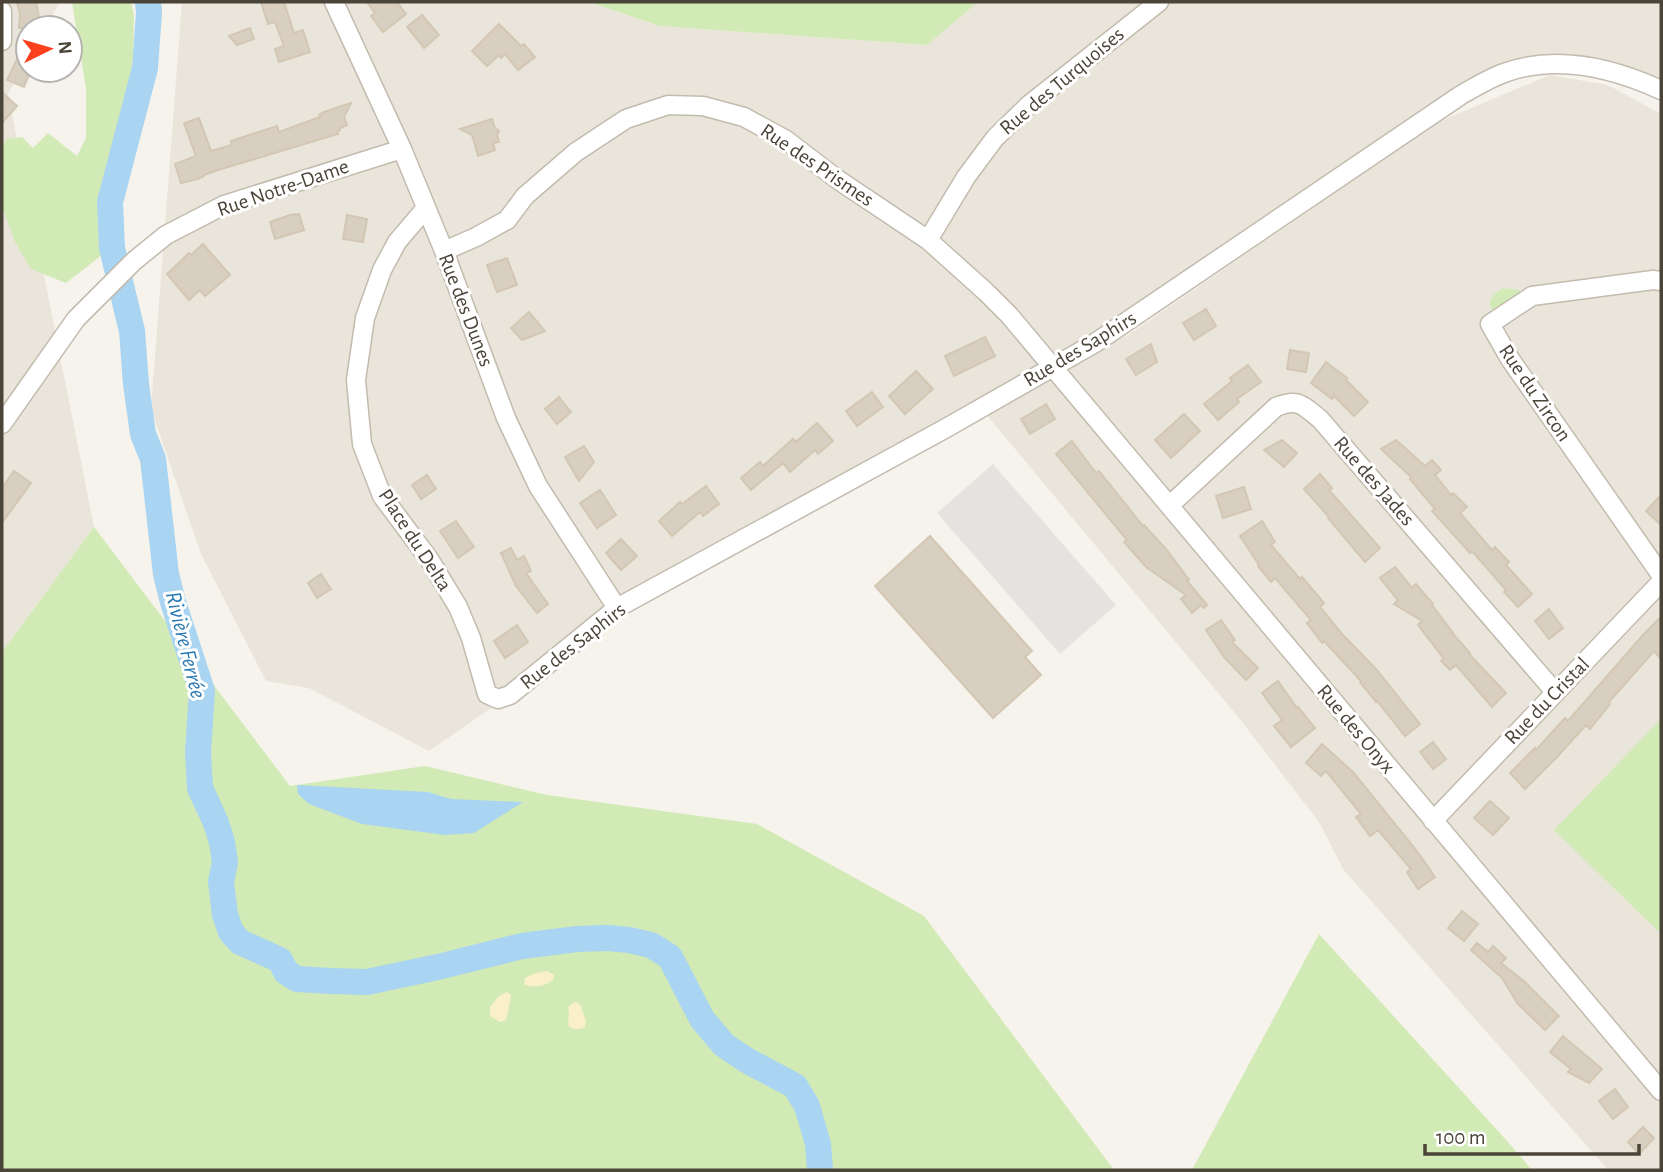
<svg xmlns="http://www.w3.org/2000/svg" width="1663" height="1172" font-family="'Alegreya Sans',sans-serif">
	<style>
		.residential { fill: #eae5da }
		.green { fill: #d2eab5 }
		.sand { fill: #f9efc9 }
		.parking { fill: #e5e3e0 }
		.water { fill: #a9d4f2 }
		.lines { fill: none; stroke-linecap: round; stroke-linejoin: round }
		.river { stroke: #a9d4f2; stroke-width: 26 }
		.building { fill: #d8cfc1; stroke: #d3c7b4; stroke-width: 2 }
		.minor-casing { stroke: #c2bbae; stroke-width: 21 }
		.minor { stroke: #fff; stroke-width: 18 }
		.labels { text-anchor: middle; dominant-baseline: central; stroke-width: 6; stroke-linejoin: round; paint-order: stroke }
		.street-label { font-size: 21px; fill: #4b4439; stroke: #fff }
		.water-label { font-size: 23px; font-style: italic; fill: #2e7ab2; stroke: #fff }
	</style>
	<rect width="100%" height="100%" fill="#f6f3ec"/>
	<path class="residential" d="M2,2H60L45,28H28V58L8,94L94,527L2,652Z
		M182,2H589L660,26L926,45L978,2H1661V90L1584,66L1505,73L1095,343L617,608L510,695L429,751L309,688L266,681L201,554L151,409Z
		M1550,75L1608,85L1661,114V1170H1608L1343,869L1319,822L1239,718L986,414L1131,333L1438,122Z"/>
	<path class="green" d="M72,2H131L134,16L133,59L121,132L103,190L98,223L102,255L66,283L31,269L15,242L2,206V147L7,139L22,137L33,148L48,133L77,156L86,138V89Z
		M589,2H978L927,45L660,26Z
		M1503,288L1519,290L1523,294L1493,311C1485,301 1494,294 1503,288Z
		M94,527L290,786L425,766L547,795L757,824L924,916L1114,1170H2V652Z
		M1661,719V927L1658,931L1554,830Z
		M1319,934L1507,1141L1532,1170H1192Z"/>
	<path class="sand" d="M547,971L554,975V978C549,986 532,989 524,984L525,978L536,973Z
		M507,992L511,995C511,997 507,1018 506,1020L500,1022L490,1016V1007L499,996Z
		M574,1002L580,1004L586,1021L585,1027C580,1030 571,1030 568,1025L569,1013L568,1007Z"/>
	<path class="parking" d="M993,464L1116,605L1060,654L937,513Z"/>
	<path class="water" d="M297,785L428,792L451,799L523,802L474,833L445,835L362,824L309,804L298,794Z"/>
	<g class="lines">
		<path class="river" d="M148,2L149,12L145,68L110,202L112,248L132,331L136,384L143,434L153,459L166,574L173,602L202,691L198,752L200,788L216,823L222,842L225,862L221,882L225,915L231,932L240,942L280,960L286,972L297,979L331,981L367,982L438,967L522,946L577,939L607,938L629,940L651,945L670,957L702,1019L724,1045L748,1061L795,1086L807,1106L818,1144L820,1170"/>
	</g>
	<path class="building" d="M17,2H36L41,28H19L20,15Z
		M261,2H284L294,33L303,30L310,52L279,62L275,49L284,46L275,22L268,24Z
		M367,2H397L406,14L383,32L371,16L375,13Z
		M422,15L439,35L424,48L407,27Z
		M499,24L521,46L524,44L535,57L518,70L505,54L501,58L499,55L487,66L472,51Z
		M250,28L254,39L237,45L229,36Z
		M19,55L28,59V70H31L24,87L7,80Z
		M2,92L17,106L2,123Z
		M351,103L344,117L347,125L340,128V130L337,132L338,134L218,170L204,175L203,177L197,179L181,183L175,164L196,156L184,123L199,118L211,151L232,145L231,141L277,126L279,132L320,117L319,115L324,112Z
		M492,119L495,128L499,131L497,135L499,142L493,143L495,150L478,156L472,135L460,129Z
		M299,214L304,230L275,239L270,222L290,215Z
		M347,215L367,219L363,242L343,239Z
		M203,244L230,275L205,296L200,290L189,300L167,274L189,253L191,255Z
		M507,258L517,285L497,292L487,265Z
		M1206,309L1216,326L1194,340L1183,323Z
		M529,312L545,331L522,340L511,328Z
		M985,337L995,356L954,376L945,356Z
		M1151,344L1157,362L1136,375L1126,359Z
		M1290,350L1309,353L1306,372L1287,369Z
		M1326,362L1347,378L1346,380L1368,402L1354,416L1334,396L1332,399L1311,383Z
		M1248,365L1261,382L1237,399L1239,402L1218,420L1204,404L1232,381L1230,378Z
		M916,371L933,389L905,414L889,396Z
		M872,392L883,407L857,426L846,411Z
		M559,397L571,412L557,424L545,409Z
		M1046,404L1055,419L1030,434L1021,419Z
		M1184,414L1200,431L1171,458L1155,440Z
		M817,423L833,441L818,454L815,450L790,472L783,463L751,490L741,478L760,462L763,466L793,439L796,442Z
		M1282,440L1297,453L1284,467L1264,450Z
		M1396,440L1425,466L1432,460L1441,470L1435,475L1451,495L1453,493L1467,507L1460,513L1492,550L1495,547L1509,562L1506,565L1532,594L1518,607L1504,592L1506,590L1472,551L1470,553L1432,511L1435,509L1410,479L1411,477L1381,449Z
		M1072,441L1096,473L1099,471L1143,526L1144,525L1166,549L1189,580L1187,581L1207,605L1204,608L1201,605L1192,613L1181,599L1186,595L1146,567L1124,542L1127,540L1056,454Z
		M584,446L594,462L579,481L565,457Z
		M14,471L31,483L2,523V488Z
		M1320,474L1332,488L1329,490L1380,548L1365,562L1328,518L1329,517L1304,489Z
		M427,475L436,489L421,499L412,485Z
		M706,486L719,504L703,516L700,512L672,536L659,521L680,502L682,504Z
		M1244,487L1251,509L1223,518L1216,496Z
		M600,490L616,515L597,528L580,503Z
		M1661,495V525L1646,511Z
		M456,521L474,547L458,558L440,531Z
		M1262,521L1275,542L1271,545L1300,579L1302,577L1324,603L1320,607L1342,634L1376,669L1420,724L1405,736L1377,701L1376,702L1360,682L1361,681L1324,641L1322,643L1307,623L1311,620L1275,578L1271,582L1258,566L1259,565L1240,536Z
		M930,536L1032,651L1025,657L1041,675L993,718L875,586Z
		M621,539L637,556L621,570L606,553Z
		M511,548L517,560L524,556L531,571L526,573L548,604L537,613L516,586L501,553Z
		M1395,567L1412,588L1416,584L1433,604L1432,605L1453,633H1452L1470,653L1469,654L1506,693L1492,707L1456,665L1450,670L1441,661L1444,659L1418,625L1422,621L1394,604L1398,600L1380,578Z
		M321,574L331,589L317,598L308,583Z
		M1549,609L1563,628L1549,639L1535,621Z
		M1661,617V659L1654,651L1608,703L1610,704L1590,729L1586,725L1557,757L1525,789L1510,773L1535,748L1536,750L1565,718L1568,721L1643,635Z
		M1221,620L1235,640L1232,642L1258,668L1246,680L1224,657L1206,630Z
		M517,625L528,642L505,658L494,641Z
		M1278,681L1297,708L1298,707L1315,728L1291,747L1274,726L1282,720L1262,693Z
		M1433,742L1446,759L1433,769L1420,752Z
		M1322,744L1353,772L1417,851L1435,877L1418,889L1407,872L1411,869L1378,830L1370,836L1356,817L1361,814L1326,771L1321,776L1306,763Z
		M1490,801L1509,818L1493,835L1474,818Z
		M1462,911L1478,924L1464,941L1448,928Z
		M1477,943L1488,952L1493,946L1506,958L1501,963L1525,982L1559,1016L1545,1030L1518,1004L1502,978L1471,950Z
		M1563,1036L1602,1069L1589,1083L1568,1072L1571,1069L1550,1052Z
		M1615,1089L1628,1107L1613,1119L1599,1101Z
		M1643,1127L1654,1138L1639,1154L1628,1142Z"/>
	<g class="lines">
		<g class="minor-casing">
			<path id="minor" d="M334,2L402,149L444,251L506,418L538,486L617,608
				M2,11V41
				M425,209L397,242L382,270L365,318L356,380L362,444L382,496L429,559L458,607L471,638L487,694L498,699L510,695L617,608L948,427L1095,343L1461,95C1475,87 1490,78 1504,73C1556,54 1613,68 1661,90
				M928,240L966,177L995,138L1030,104L1159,2
				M444,251L476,237L507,220L525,196L576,152L626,119L668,105L703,106L744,117L786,140L837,179L928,240L986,292L1009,315L1661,1091
				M1661,281L1653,280L1532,296L1490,324L1510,359L1661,575
				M2,424L76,319L134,261L166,235L224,205L402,149
				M1170,505L1276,407C1299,398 1302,405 1320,419L1555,692
				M1433,821L1661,582"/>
		</g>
		<use href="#minor" class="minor"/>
	</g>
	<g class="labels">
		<g class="street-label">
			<text transform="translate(1062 81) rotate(-40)">Rue des Turquoises</text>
			<text transform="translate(817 165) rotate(34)">Rue des Prismes</text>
			<text transform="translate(283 188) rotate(-19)">Rue Notre-Dame</text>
			<text transform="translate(466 310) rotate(69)">Rue des Dunes</text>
			<text transform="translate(1080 349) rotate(-31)">Rue des Saphirs</text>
			<text transform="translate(1535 393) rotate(56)">Rue du Zircon</text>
			<text transform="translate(1374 481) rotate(49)">Rue des Jades</text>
			<text transform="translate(415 540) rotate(57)">Place du Delta</text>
			<text transform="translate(573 646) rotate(-38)">Rue des Saphirs</text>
			<text transform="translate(1547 701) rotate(-46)">Rue du Cristal</text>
			<text transform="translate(1356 729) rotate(50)">Rue des Onyx</text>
		</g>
		<g class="water-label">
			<text transform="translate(185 645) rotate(76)">Rivière Ferrée</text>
		</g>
	</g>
	<rect width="1663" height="1172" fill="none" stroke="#4b4439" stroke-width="7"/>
	<g transform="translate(49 49) rotate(85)"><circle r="33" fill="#ffffff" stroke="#b7b4b0" stroke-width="2"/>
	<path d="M0-5L12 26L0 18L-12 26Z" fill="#fc3f1d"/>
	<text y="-10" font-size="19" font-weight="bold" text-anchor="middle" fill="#4b4439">N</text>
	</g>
	<path d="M1425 1144v10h214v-10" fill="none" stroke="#4b4439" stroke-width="3.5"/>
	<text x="1436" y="1144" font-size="21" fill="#4b4439" stroke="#ffffff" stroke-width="5" paint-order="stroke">100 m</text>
</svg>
